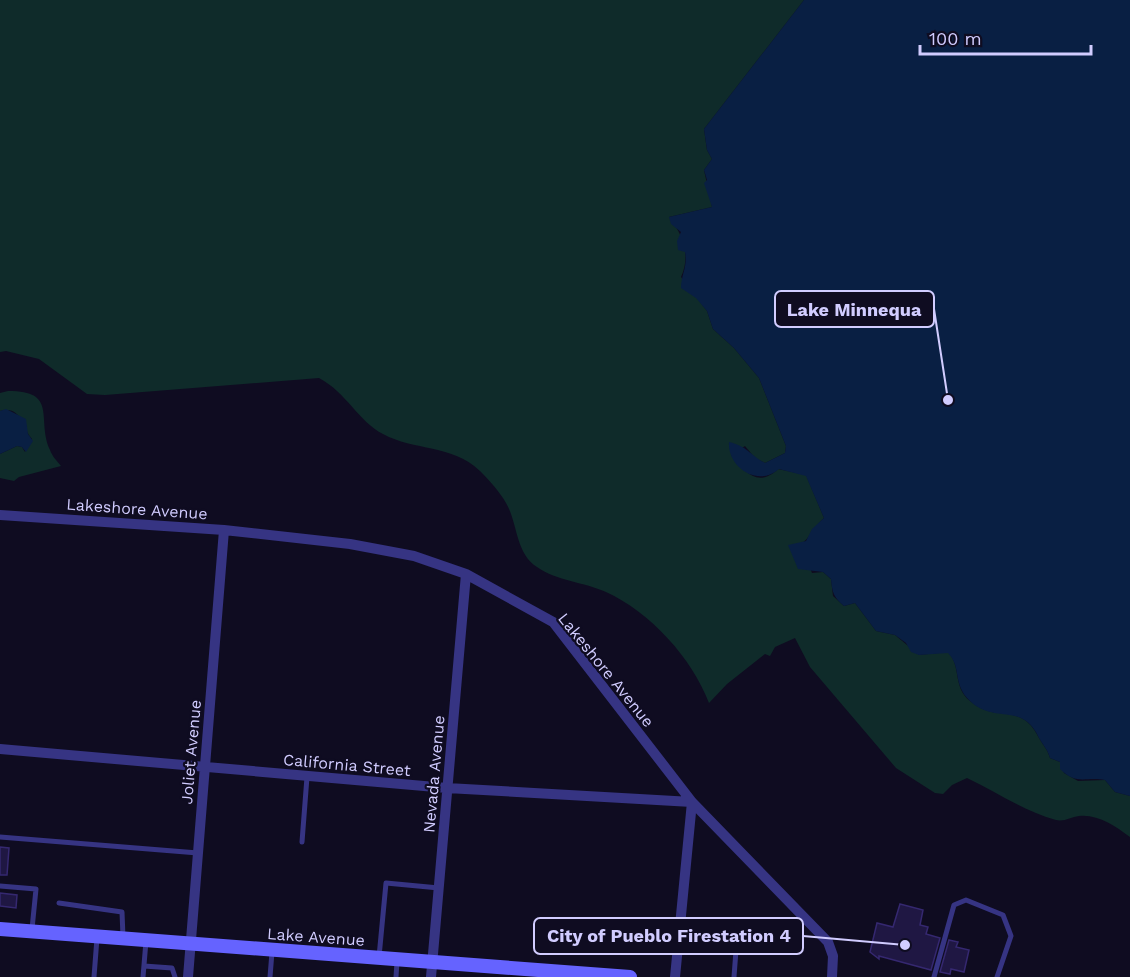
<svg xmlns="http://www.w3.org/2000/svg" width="1130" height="977" font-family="'Work Sans',sans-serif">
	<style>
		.green { fill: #0f2b2a }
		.water { fill: #091f43 }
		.building { fill: #1f1743; stroke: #352870; stroke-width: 1.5 }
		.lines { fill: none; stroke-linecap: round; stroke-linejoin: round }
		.service { stroke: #363483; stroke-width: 5 }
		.minor { stroke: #363483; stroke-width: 10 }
		.secondary { stroke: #6563ff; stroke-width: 14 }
		.labels { text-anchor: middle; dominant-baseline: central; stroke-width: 4.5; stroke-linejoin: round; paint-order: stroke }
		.street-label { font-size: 16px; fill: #d1ccff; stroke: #0f0c21 }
		.leader { fill: none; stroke: #d1ccff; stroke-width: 2 }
		.callout-dot { fill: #d1ccff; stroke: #0f0c21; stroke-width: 2 }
		.callout { fill: #0f0c21; stroke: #d1ccff; stroke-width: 2 }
		.callout-label { font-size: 18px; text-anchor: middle; font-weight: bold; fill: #d1ccff }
	</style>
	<rect width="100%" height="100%" fill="#0f0c21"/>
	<path class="green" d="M0,0H804L704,129L707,150L712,159L704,170L712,207L669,217C683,235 691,255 681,277L707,311L713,329L734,348L759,378L786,446L785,453L765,463L755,458L745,446L731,455C745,471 757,489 778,469L806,475L824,518C815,526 808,540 801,544L812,573L823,572L831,579L833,596L844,606L855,603L876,631L895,635L919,655L948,652C962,667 952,686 970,701C997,724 1021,701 1039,738C1043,745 1048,750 1050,758L1060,762L1064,773L1078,781L1105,780L1115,792L1130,796V837C1115,826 1098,814 1079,816C1071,817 1064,822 1056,820C1023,811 997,792 967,778L952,785L943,794L935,793L896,768L810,667L795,638L775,647L770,656L765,654L727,684L709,703C692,658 650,612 606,592C584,582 557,581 537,567C515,553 518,523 506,503C500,492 489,480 480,471C452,444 414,451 383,434C358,421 347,393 319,378L105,395L87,394L39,359L6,351L0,352Z
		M8,391C59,391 36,419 50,450C52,456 57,461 61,466L19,477L14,481L0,478V454L17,446L22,447L25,452L32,439C22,428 22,405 0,411V393Z"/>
	<path class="water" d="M804,0H1130V796L1115,792L1105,780C1086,776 1077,786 1060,769V762L1050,758C1048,750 1043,745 1039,738C1022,701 995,725 970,701C952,684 962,667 948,653L919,655L911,652L906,643L895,635L876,631L855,603L844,606C834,598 832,592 831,579L823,572L798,569L788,545L806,541L812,529L824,518L806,476L779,469C758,488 727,467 729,442C747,446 750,455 765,463L785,453L786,446L759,378L734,348L713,329L707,311L696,298L681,288C681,275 688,266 685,252L678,250L677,241L681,232L671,224L669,217L712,207L704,183L707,180L704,170L712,159L707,150L704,129Z
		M6,409L26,419L28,434L33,441L26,452L22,447L17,446L0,454V411Z"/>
	<path class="building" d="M0,847L9,848L7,875H0Z
		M0,893L17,895L16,908L0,906Z
		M900,904L923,910L920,925L928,927L926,934L940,938L931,970L879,956V959L870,952L877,923L893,927Z
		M949,940L958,942L956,947L969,950L964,972L951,969L950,974L940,972Z"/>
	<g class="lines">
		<path class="service" d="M0,837L198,853
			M302,842L307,777
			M0,886L36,889L32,929
			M59,903L122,912L123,937
			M680,921L734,927L737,937L734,977
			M379,957L386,883L439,888
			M144,966L172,968L175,977
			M94,977L97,938
			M143,977L146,941
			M270,977L272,952
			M396,977L397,962
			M934,977L954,905L966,900L1003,915L1011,936L997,977"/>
		<path class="minor" d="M0,515L224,530L350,544L414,556L466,574L553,622L692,802L828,942L833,956L832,977
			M0,749L447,788L692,802L675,977
			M188,977L224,530
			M431,977L466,574"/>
		<path class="secondary" d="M0,929L630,977"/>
	</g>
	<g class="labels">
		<g class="street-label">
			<text transform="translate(137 509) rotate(4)">Lakeshore Avenue</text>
			<text transform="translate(606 670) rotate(51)">Lakeshore Avenue</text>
			<text transform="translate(191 752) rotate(-85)">Joliet Avenue</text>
			<text transform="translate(347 765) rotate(5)">California Street</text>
			<text transform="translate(434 774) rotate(-85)">Nevada Avenue</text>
			<text transform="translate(316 937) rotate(4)">Lake Avenue</text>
		</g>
	</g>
	<path class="leader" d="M948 400L934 309M905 945L803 936"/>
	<g class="callout-dot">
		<circle cx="948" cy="400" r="6"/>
		<circle cx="905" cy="945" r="6"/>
	</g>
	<g class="callout">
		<rect x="775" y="291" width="159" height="36" rx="6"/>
		<rect x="534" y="918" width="269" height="36" rx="6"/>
	</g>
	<g class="callout-label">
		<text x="854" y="316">Lake Minnequa</text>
		<text x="669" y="942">City of Pueblo Firestation 4</text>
	</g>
	<path d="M920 45v9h171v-9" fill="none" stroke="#d1ccff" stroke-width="3"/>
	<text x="929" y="45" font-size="18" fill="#d1ccff" stroke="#0f0c21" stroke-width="4.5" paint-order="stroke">100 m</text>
</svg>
